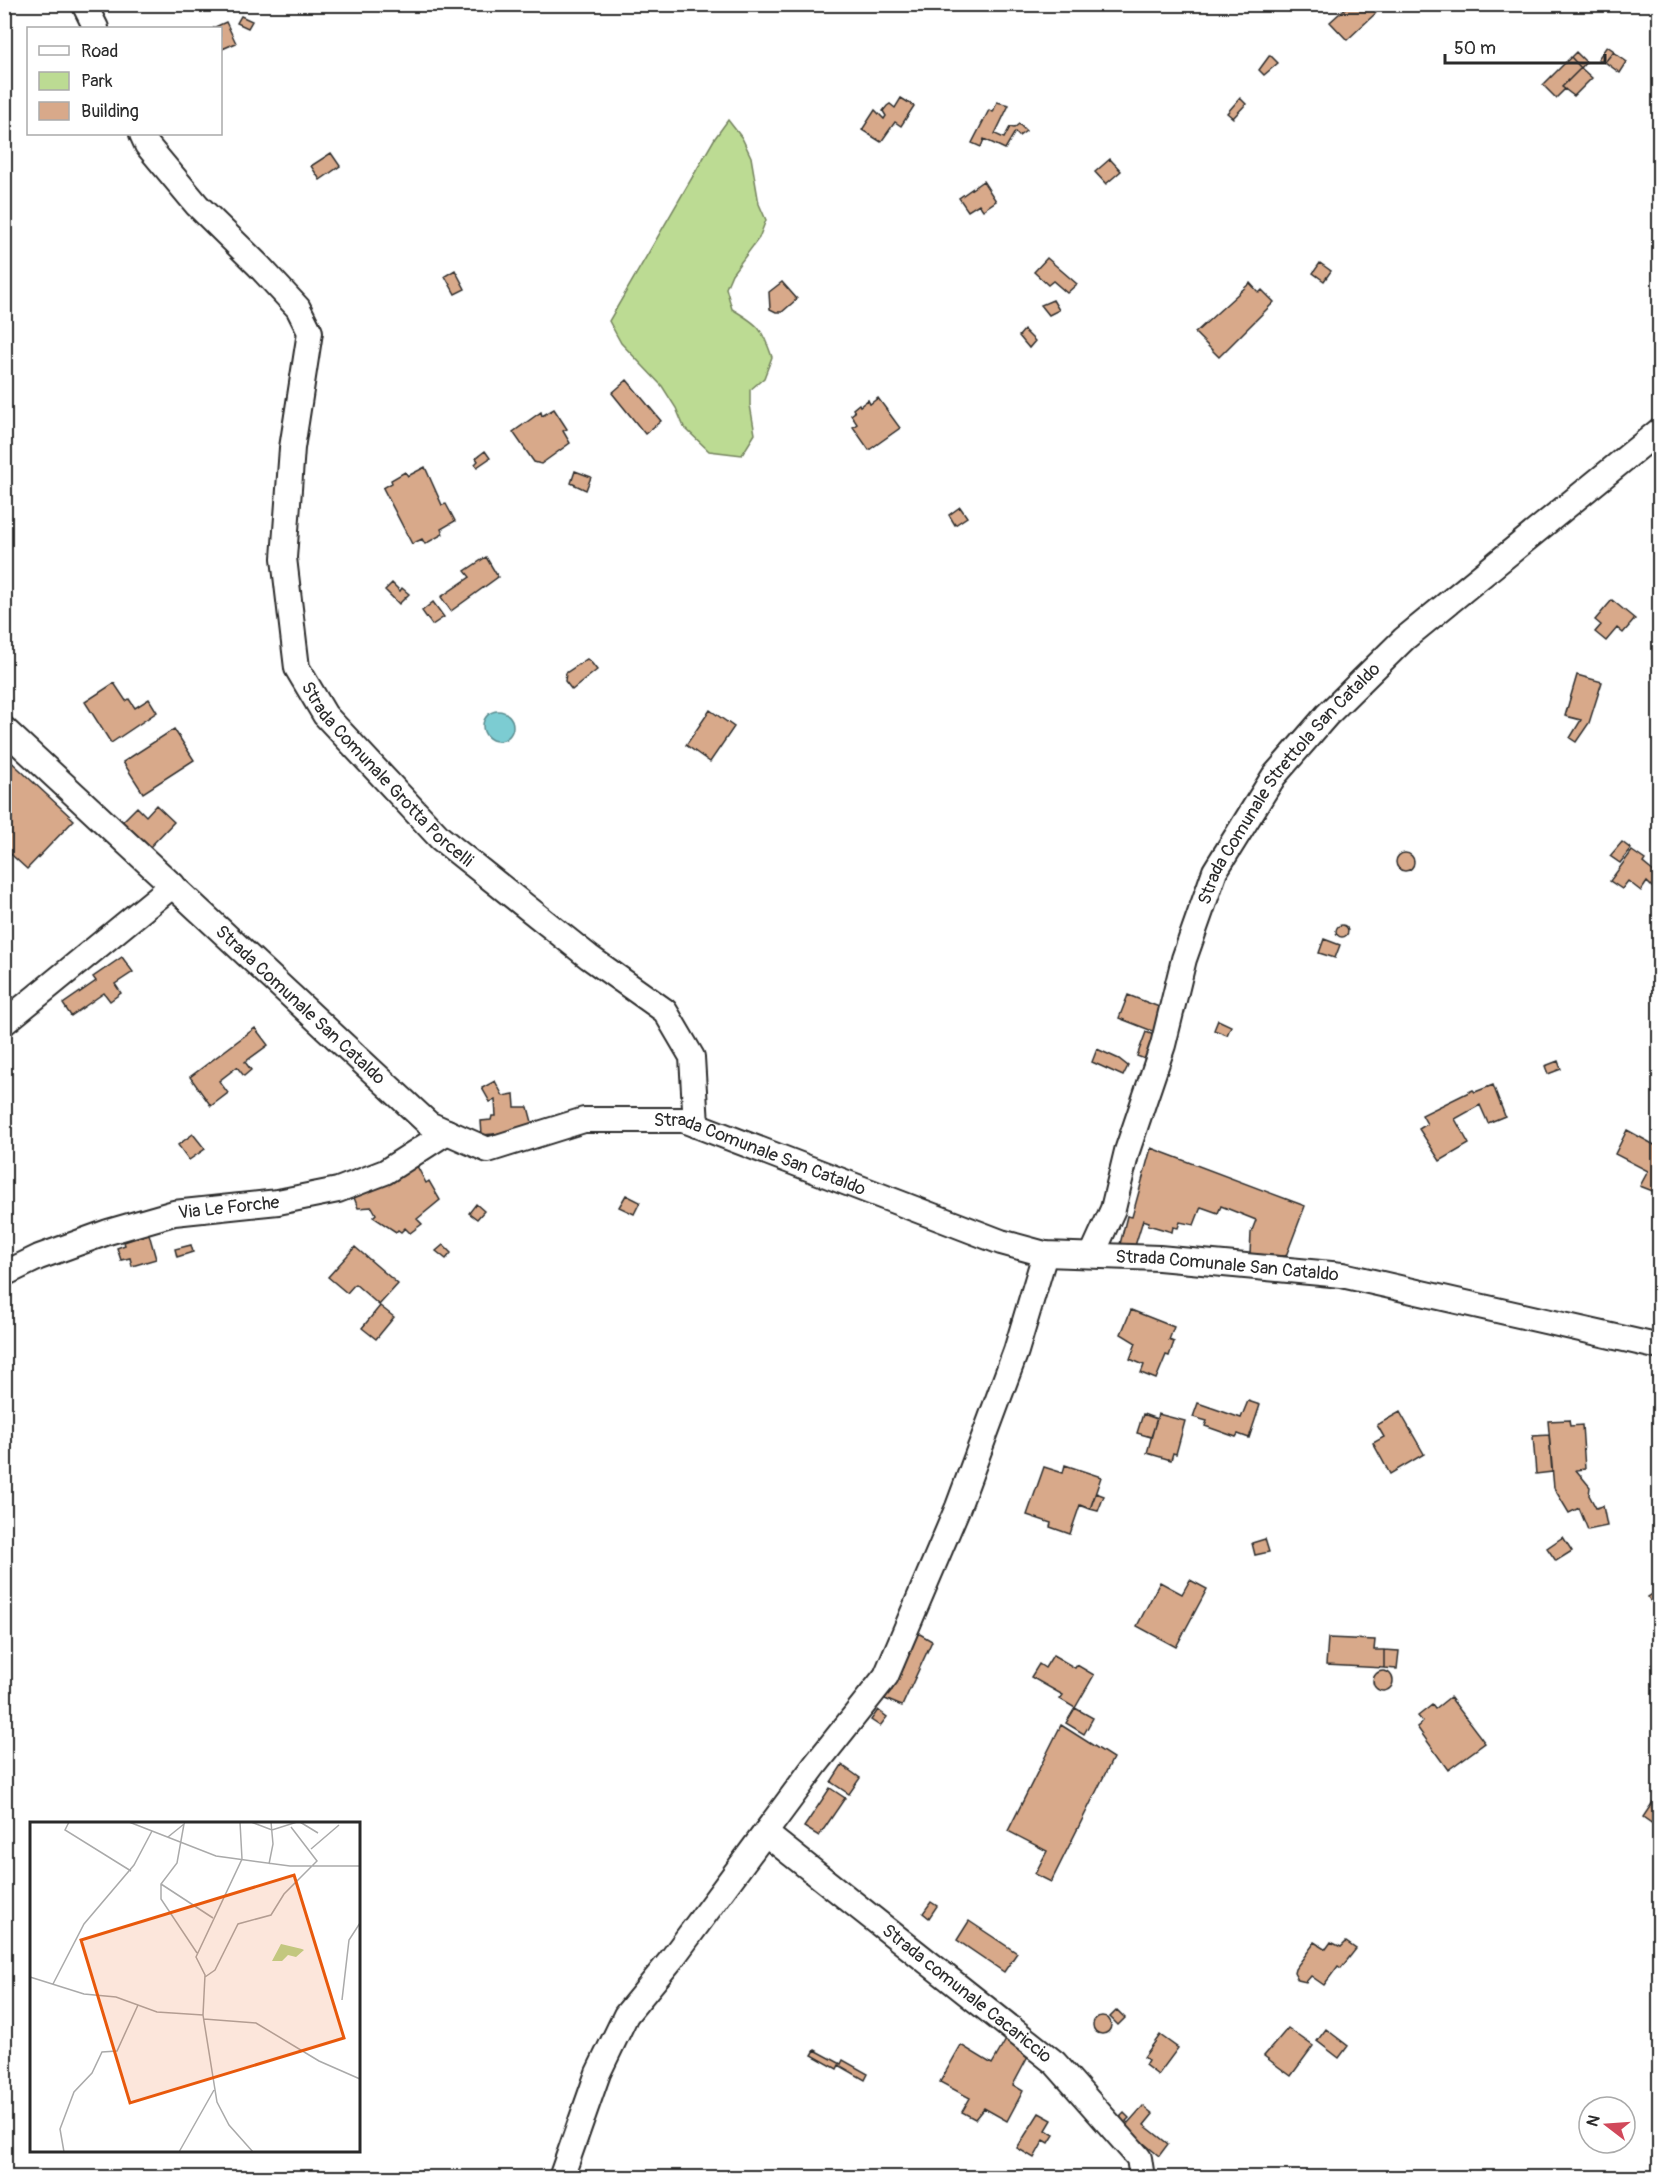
<svg xmlns="http://www.w3.org/2000/svg" width="1664" height="2182" font-family="Pangolin,sans-serif">
	<style>
		.green { fill: #bcdb93; stroke: #74835f; stroke-width: 1.5 }
		.water { fill: #7bccd2; stroke: #5b8c8f; stroke-width: 1.5 }
		.building { fill: #d8a98a; stroke: #2b2b2b; stroke-width: 1.5 }
		.lines { fill: none; stroke-linecap: round; stroke-linejoin: round }
		.street-casing { stroke: #2b2b2b; stroke-width: 28 }
		.street { stroke: #fff; stroke-width: 24 }
		.labels { text-anchor: middle; dominant-baseline: central; stroke-width: 4.5; stroke-linejoin: round; paint-order: stroke }
		.street-label { font-size: 18px; fill: #2b2b2b; stroke: #fff }
		.inset-road { fill: none; stroke: #aaa; stroke-width: 1.5 }
		.view { fill: #e8590c; fill-opacity: 0.15; stroke: #e8590c; stroke-width: 3 }
		.inset-edge { fill: none; stroke: #2b2b2b; stroke-width: 3 }
	</style>
	<rect width="100%" height="100%" fill="#fff"/>
	<filter id="ink" filterUnits="userSpaceOnUse"><feTurbulence type="fractalNoise" baseFrequency=".0167" numOctaves="2"/><feDisplacementMap in="SourceGraphic" scale="12" xChannelSelector="R" yChannelSelector="G"/><feConvolveMatrix kernelMatrix="1 2 1 2 8 2 1 2 1" color-interpolation-filters="sRGB"/></filter>
	<g filter="url(#ink)">
		<path class="green" d="M728,120L742,138L751,157L759,204L766,220L759,238L732,274L726,288L732,309C759,325 762,328 772,357L764,378L750,390V405L755,434L742,455L709,451L684,427L676,408L662,386L621,343L609,321L715,138Z"/>
		<path class="water" d="M483 726a15 15 0 1 1 30 0a15 15 0 1 1-30 0Z"/>
		<path class="building" d="M1350,4H1369L1376,13L1347,40L1330,22Z
			M241,16L252,21L248,28L237,23Z
			M226,22L236,43L220,50V28H213Z
			M1607,46L1614,51L1605,62L1598,59Z
			M1576,52L1586,62L1581,68L1571,57Z
			M1613,52L1627,62L1620,73L1605,62Z
			M1270,55L1278,63L1264,75L1259,70Z
			M1571,57L1581,68L1562,87L1565,89L1556,98L1543,85Z
			M1581,68L1592,78L1574,96L1562,87Z
			M901,98L914,106L901,126L895,122L881,142L862,130L875,110L884,119L886,116L883,111L887,106L890,104L895,108Z
			M1240,98L1246,104L1233,118L1227,113Z
			M997,102L1009,105L995,134L1004,138L1010,127L1014,128L1019,124L1026,131L1019,136L1015,132L1005,149L984,139L981,147L972,143L989,110L993,112Z
			M331,153L340,166L320,180L311,166Z
			M1110,159L1121,171L1106,184L1095,172Z
			M983,181L996,201L983,210L979,204L968,211L959,198Z
			M1047,258L1077,284L1067,293L1053,281L1048,285L1034,272Z
			M1320,263L1331,271L1324,281L1313,273Z
			M455,270L465,289L455,294L445,276Z
			M782,282L797,299L782,312H776L770,309L769,292Z
			M1250,283L1259,293L1262,290L1274,302L1219,357L1195,333Z
			M1053,300L1059,310L1049,315L1041,305Z
			M1024,330L1035,341L1029,348L1019,336Z
			M627,380L661,421L645,434L612,393Z
			M878,398L900,428L869,450L853,427L857,424L851,415L855,412L853,409L859,404L860,406L868,400L870,404Z
			M554,409L567,429L563,431L570,443L541,464L534,462L513,432L541,412L542,416Z
			M485,451L490,458L477,467L475,464L478,461L476,458Z
			M425,467L442,505L446,504L455,521L441,529L443,534L425,544L422,539L412,544L383,488L392,483L391,480L405,472L408,476Z
			M575,471L591,477L586,490L571,483Z
			M960,507L967,517L955,525L949,515Z
			M486,557L498,577L451,611L441,597L470,577L465,571Z
			M392,583L400,591L402,588L409,594L399,604L385,590Z
			M1612,600L1635,619L1623,633L1617,628L1606,641L1595,632L1601,625L1595,620Z
			M433,602L444,617L432,625L422,611Z
			M587,659L590,661L597,670L572,690L565,681L566,673Z
			M1577,675L1602,682L1589,723L1576,742L1570,738L1581,720L1565,716Z
			M114,683L126,701L129,699L135,708L149,699L157,712L111,743L85,702Z
			M710,710L734,727L710,762L686,745Z
			M174,729L194,760L143,793L123,762Z
			M5,756L74,820L27,869L4,848Z
			M156,805L174,822L150,847L122,822L137,807L146,816Z
			M1622,842L1631,849L1620,863L1610,856Z
			M1632,851L1645,860L1643,863L1660,877V885L1655,890L1647,882L1641,891L1628,881L1622,889L1610,881Z
			M1396 862a9 9 0 1 1 18 0a9 9 0 1 1-18 0Z
			M1336 931a6 6 0 1 1 12 0a6 6 0 1 1-12 0Z
			M1324,939L1340,945L1335,958L1319,953Z
			M122,957L133,972L115,984L121,993L110,1001L104,993L71,1016L63,1004L96,981L93,977Z
			M1128,995L1167,1010L1160,1034L1119,1018Z
			M1218,1020L1231,1026L1227,1035L1214,1030Z
			M255,1028L268,1045L245,1062L251,1070L244,1076L237,1067L219,1081L228,1093L211,1106L190,1077Z
			M1146,1032L1159,1037L1150,1061L1137,1056Z
			M1097,1049L1119,1059L1128,1066L1123,1076L1092,1062Z
			M1558,1061L1561,1069L1548,1074L1545,1066Z
			M495,1081L503,1096L514,1094L515,1107H528L533,1126L505,1133L482,1135L481,1121L491,1120L492,1116H496L495,1100L490,1102L482,1088Z
			M1493,1085L1505,1116L1488,1123L1480,1105L1455,1119L1469,1144L1440,1161L1419,1129L1427,1124L1422,1115L1473,1090L1475,1092Z
			M1627,1130L1660,1148V1194L1640,1186L1648,1171L1615,1154Z
			M193,1134L205,1149L189,1160L178,1145Z
			M1151,1148L1305,1206L1286,1256L1250,1254L1251,1233L1256,1220L1221,1206L1218,1213L1201,1207L1194,1225L1180,1222L1178,1228L1173,1227L1172,1232L1148,1225L1149,1222L1143,1220L1134,1249L1120,1244L1127,1216L1132,1217Z
			M417,1166L426,1183L429,1181L440,1200L417,1219L422,1224L410,1233L405,1228L401,1232L398,1230L396,1232L373,1217L376,1214L372,1207L358,1208L353,1195Z
			M626,1195L640,1202L634,1214L619,1207Z
			M476,1204L484,1211L477,1219L469,1213Z
			M149,1234L156,1259L132,1266L130,1258L121,1260L117,1248L125,1245L124,1242Z
			M191,1245L193,1252L177,1257L175,1249Z
			M443,1245L451,1253L446,1259L436,1251Z
			M355,1247L398,1284L379,1305L355,1284L347,1293L328,1277Z
			M380,1306L394,1317L376,1339L362,1328Z
			M1131,1310L1174,1327L1169,1340L1174,1342L1169,1356L1166,1355L1156,1379L1141,1373L1144,1365L1130,1359L1136,1343L1121,1334Z
			M1248,1401L1260,1405L1249,1438L1238,1434L1236,1437L1205,1426L1207,1421L1193,1417L1198,1403L1241,1418Z
			M1400,1412L1424,1454L1390,1474L1373,1443L1384,1437L1377,1425Z
			M1143,1414L1157,1419L1151,1437L1137,1433Z
			M1158,1414L1185,1421L1176,1454L1173,1453L1171,1460L1147,1453Z
			M1569,1420L1570,1426L1582,1425L1585,1469L1576,1470L1590,1487L1589,1495L1596,1508L1603,1506L1607,1526L1588,1530L1579,1508L1569,1513L1554,1488L1548,1421Z
			M1549,1435L1552,1472L1536,1474L1533,1436Z
			M1065,1465L1101,1477L1090,1509L1080,1505L1070,1534L1050,1527L1051,1523L1027,1515L1044,1467L1063,1473Z
			M1096,1493L1104,1496L1098,1511L1090,1509Z
			M1563,1537L1572,1551L1556,1561L1547,1548Z
			M1265,1539L1269,1552L1255,1555L1252,1543Z
			M1190,1580L1207,1589L1176,1647L1137,1626L1160,1582L1182,1594Z
			M1660,1589V1612L1658,1613L1648,1597Z
			M918,1633L932,1641L902,1706L885,1699L889,1690H892Z
			M1328,1638L1375,1640L1374,1650H1384V1668L1326,1665Z
			M1384,1650L1399,1651L1397,1669L1384,1668Z
			M1053,1655L1075,1668L1077,1665L1094,1675L1075,1708L1060,1699L1063,1695L1031,1677L1039,1664L1045,1668Z
			M1373 1681a10 10 0 1 1 20 0a10 10 0 1 1-20 0Z
			M1450,1697L1485,1743L1448,1770L1417,1727L1423,1722L1418,1716L1432,1705L1435,1709Z
			M1075,1708L1093,1718L1084,1734L1066,1723Z
			M878,1710L887,1717L880,1726L871,1720Z
			M1061,1725L1113,1758L1051,1882L1035,1874L1047,1851L1008,1831Z
			M842,1765L860,1778L849,1794L831,1782Z
			M830,1788L845,1798L819,1836L804,1827Z
			M1659,1793H1660V1834L1655,1831L1657,1827L1643,1817Z
			M931,1902L937,1906L929,1918L923,1913Z
			M969,1921L1017,1953L1004,1972L957,1940Z
			M1315,1942L1326,1949L1331,1942L1341,1947L1346,1942L1356,1949L1341,1968L1338,1966L1324,1985L1311,1976L1306,1982L1298,1980L1294,1973L1295,1969Z
			M1117,2010L1125,2018L1118,2025L1110,2017Z
			M1093 2025a9 9 0 1 1 18 0a9 9 0 1 1-18 0Z
			M1288,2028L1313,2046L1291,2076L1264,2056Z
			M1326,2029L1348,2046L1339,2058L1317,2041Z
			M1160,2035L1178,2048L1158,2075L1145,2065L1148,2060L1144,2057Z
			M1007,2038L1029,2055L1013,2085L1023,2091L1007,2121L984,2108L975,2119L962,2112L970,2098L940,2082L961,2045L992,2064Z
			M815,2050L841,2064L843,2060L868,2074L865,2080L839,2065L837,2069L812,2055Z
			M1143,2106L1153,2114L1144,2125L1168,2144L1159,2156L1121,2124V2116L1124,2113L1129,2118L1126,2121L1128,2123Z
			M1039,2113L1052,2120L1046,2130L1054,2135L1049,2143L1044,2140L1034,2158L1017,2148Z"/>
		<g class="lines">
			<g class="street-casing">
				<g id="street">
					<path d="M84,4L96,28"/>
					<path id="s1" d="M142,134L147,145L197,205L259,266L298,308L310,332L292,448L284,558L297,668L325,715L440,838L589,957L665,1011L692,1057L696,1125"/>
					<path id="s2" d="M4,729L429,1124L488,1150L584,1120H683L1001,1242L1045,1254L1159,1258L1342,1275L1660,1347"/>
					<path d="M4,1023L173,885"/>
					<path id="s3" d="M1092,1255L1113,1209L1127,1151L1163,1045L1184,959L1215,871L1274,776L1327,715L1404,639L1660,430"/>
					<path id="s4" d="M4,1274L39,1257L108,1232L174,1213L278,1202L338,1190L385,1172L447,1132"/>
					<path id="s5" d="M765,1833L1055,2063L1139,2158L1142,2178"/>
					<path d="M561,2178L598,2073L626,2015L671,1960L816,1764L886,1676L958,1507L1016,1351L1045,1254"/>
				</g>
			</g>
			<use href="#street" class="street"/>
		</g>
	</g>
	<g class="labels">
		<g class="street-label">
			<text stroke="none"><textPath href="#s1" startOffset="740">Strada Comunale Grotta Porcelli</textPath></text>
			<text stroke="none"><textPath href="#s3" startOffset="518">Strada Comunale Strettola San Cataldo</textPath></text>
			<text stroke="none"><textPath href="#s2" startOffset="405">Strada Comunale San Cataldo</textPath></text>
			<text stroke="none"><textPath href="#s2" startOffset="927">Strada Comunale San Cataldo</textPath></text>
			<text stroke="none"><textPath href="#s4" startOffset="236">Via Le Forche</textPath></text>
			<text stroke="none"><textPath href="#s2" startOffset="1413">Strada Comunale San Cataldo</textPath></text>
			<text stroke="none"><textPath href="#s5" startOffset="258">Strada comunale Cacariccio</textPath></text>
		</g>
	</g>
	<g transform="translate(30 1822)">
		<rect width="330" height="330" fill="#fff"/>
		<path d="M251,122L272,127L274,128L266,135L258,133L252,139H242Z" fill="#bcdb93"/>
		<path class="inset-road" d="M39,0L35,8L101,49M99,0L186,34L260,44H330M210,0L212,37L166,135L175,153L173,193L187,280L199,303L223,330M221,0L242,8L267,0M270,0L288,11M138,15L154,2L147,41L131,62V77L167,131M281,27L309,3M239,42L243,22L241,0M131,62L183,96M0,155L54,172L86,175L127,190L173,193M175,155L185,148L208,102L241,93L254,72L287,39L261,5M23,162L54,102L104,43L122,9M312,178L319,118L330,101M174,197L226,201L289,239L330,257M34,330L30,307L44,270L62,251L72,230L87,229L108,183M149,330L184,268"/>
		<path class="view" d="M264,53L314,216L100,281L51,118Z"/>
		<rect width="330" height="330" class="inset-edge"/>
	</g>
	<rect width="1664" height="2182" fill="none" stroke="#fff" stroke-width="24"/>
	<rect x="12" y="12" width="1640" height="2158" fill="none" stroke="#2b2b2b" stroke-width="2" filter="url(#ink)"/>
	<rect x="27" y="27" width="195" height="108" fill="#ffffff" stroke="#aaaaaa" stroke-width="1.5"/>
	<rect x="39" y="46" width="30" height="9" fill="#ffffff" stroke="#aaaaaa" stroke-width="1.5"/>
	<text x="81" y="57" font-size="18" fill="#2b2b2b">Road</text>
	<rect x="39" y="72" width="30" height="18" fill="#bcdb93" stroke="#aaaaaa" stroke-width="1.5"/>
	<text x="81" y="87" font-size="18" fill="#2b2b2b">Park</text>
	<rect x="39" y="102" width="30" height="18" fill="#d8a98a" stroke="#aaaaaa" stroke-width="1.5"/>
	<text x="81" y="117" font-size="18" fill="#2b2b2b">Building</text>
	<g transform="translate(1607 2125) rotate(287)"><circle r="28" fill="#ffffff" stroke="#aaaaaa" stroke-width="1.5"/>
	<path d="M0-4.5L10 22L0 15L-10 22Z" fill="#d1495b"/>
	<text y="-9" font-size="16" font-weight="bold" text-anchor="middle" fill="#2b2b2b">N</text>
	</g>
	<path d="M1445 54v9h160v-9" fill="none" stroke="#2b2b2b" stroke-width="3"/>
	<text x="1454" y="54" font-size="18" fill="#2b2b2b" stroke="#ffffff" stroke-width="4.5" paint-order="stroke">50 m</text>
</svg>
